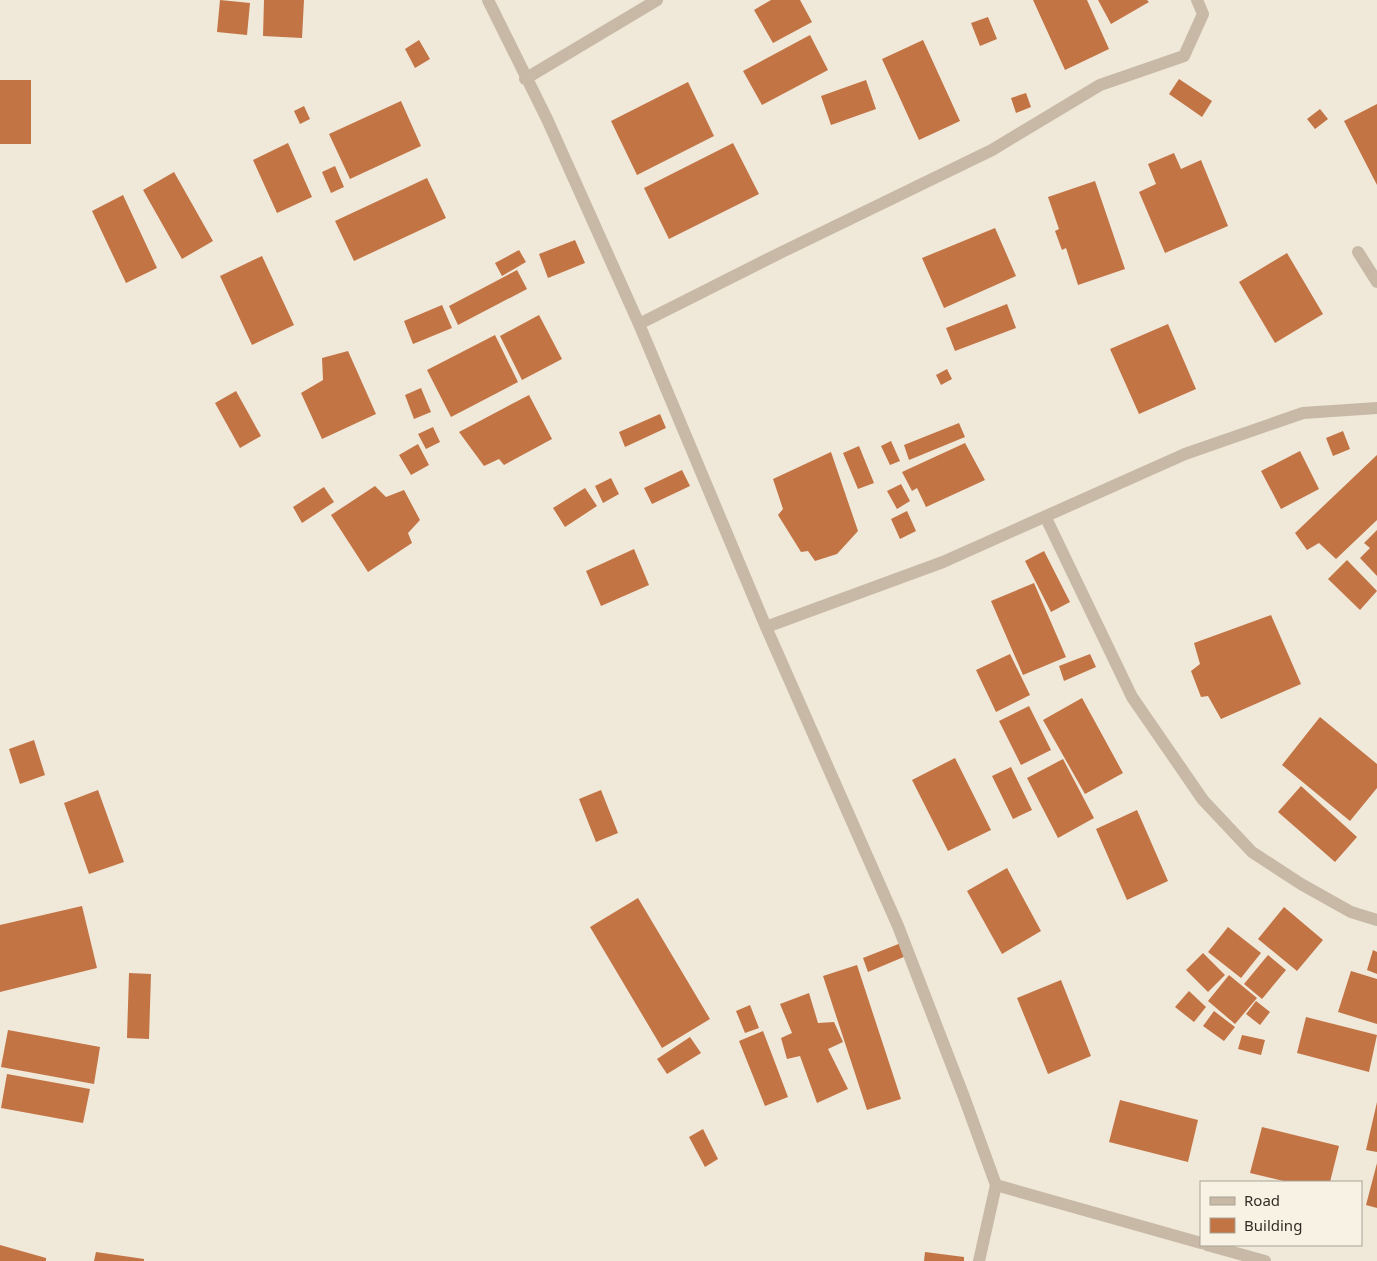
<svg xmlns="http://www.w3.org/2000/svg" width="1377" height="1261" font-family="'Noto Sans',sans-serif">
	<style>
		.building { fill: #c27445 }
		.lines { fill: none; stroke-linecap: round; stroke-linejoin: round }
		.street { stroke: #c7b9a5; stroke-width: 12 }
	</style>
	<rect width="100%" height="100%" fill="#f0e8d8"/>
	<path class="building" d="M220,0L250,3L247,35L217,32Z
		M264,0H304L302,38L263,36Z
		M771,0H800L812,22L773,43L754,10Z
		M1033,0H1087L1109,49L1065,70Z
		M1098,0H1147L1149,2L1111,24Z
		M988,17L997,39L980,46L971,23Z
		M810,35L828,70L762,105L743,71Z
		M419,40L430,59L415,68L405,49Z
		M923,40L960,121L919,140L882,59Z
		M1179,79L1212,101L1202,117L1169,94Z
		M0,80H31V144H0Z
		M866,80L876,109L831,125L821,96Z
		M688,82L714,136L637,175L611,121Z
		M1026,93L1031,107L1016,113L1011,98Z
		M401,101L421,146L350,179L329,134Z
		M1377,104V185L1344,121Z
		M304,106L310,119L300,124L294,111Z
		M1320,109L1328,119L1315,129L1307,119Z
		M288,143L312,197L277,213L253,160Z
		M733,143L759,194L669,239L644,188Z
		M1174,153L1181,169L1201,160L1228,226L1165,253L1139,192L1156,184L1148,164Z
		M335,166L344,187L331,193L322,172Z
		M174,172L213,241L182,259L143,190Z
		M427,178L446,218L354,261L335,221Z
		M1095,181L1125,269L1078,285L1066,248L1062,250L1055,231L1059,229L1048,197Z
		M123,195L157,268L126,283L92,211Z
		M995,228L1016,276L944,308L922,258Z
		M575,240L585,263L548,278L539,254Z
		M519,250L526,262L502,276L495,263Z
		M1287,253L1323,314L1275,343L1239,282Z
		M262,256L294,325L252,345L220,276Z
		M517,270L527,289L458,325L449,306Z
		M1007,304L1016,328L955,351L946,328Z
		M442,305L452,328L413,344L404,321Z
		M539,315L562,359L522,380L500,336Z
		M1168,324L1196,389L1139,414L1110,349Z
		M495,335L518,382L451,417L427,370Z
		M348,351L376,414L322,439L301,393L323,380L322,358Z
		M947,369L952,379L941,385L936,375Z
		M421,388L431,412L414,419L405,395Z
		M236,391L261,436L240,448L215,403Z
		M529,395L552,439L504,465L499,459L484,466L459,432Z
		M660,414L666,428L625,447L619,432Z
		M959,423L965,437L909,460L904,445Z
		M433,427L440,442L426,449L418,434Z
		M1343,431L1350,449L1333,456L1326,438Z
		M891,441L900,461L890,465L881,446Z
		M965,443L985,480L926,507L917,488L912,491L902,472Z
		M418,444L429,465L411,475L399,455Z
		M859,446L874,483L858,489L843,453Z
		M1300,451L1319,489L1281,509L1261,471Z
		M831,452L858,531L837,554L815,561L808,551L801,552L778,515L783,509L773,479Z
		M1377,455V520L1336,559L1319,543L1307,550L1295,533Z
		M682,470L690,486L652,504L644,488Z
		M611,478L619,494L603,503L595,486Z
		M901,484L910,501L897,509L887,491Z
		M375,486L386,497L404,490L420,520L408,533L412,543L368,572L331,515Z
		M324,487L334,502L302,523L293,507Z
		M585,488L597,506L565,527L553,508Z
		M907,511L916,531L900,539L891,519Z
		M1377,530V576L1360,558L1370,548L1364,543Z
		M634,549L649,585L601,606L586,571Z
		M1044,551L1070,602L1051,612L1025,561Z
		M1347,560L1377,591L1360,610L1328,579Z
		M1034,583L1066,657L1023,675L991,601Z
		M1271,615L1301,684L1221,719L1208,696L1201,697L1191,671L1200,664L1194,643Z
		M1010,654L1030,695L996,712L976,670Z
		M1090,654L1096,667L1064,681L1059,666Z
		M1082,698L1123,773L1085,794L1043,720Z
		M1029,706L1051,750L1021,765L999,721Z
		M1320,717L1377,764V788L1350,821L1282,765Z
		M34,740L45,775L20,784L9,749Z
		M955,758L991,830L948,851L912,780Z
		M1063,759L1094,818L1058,838L1027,778Z
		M1011,767L1032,810L1013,819L992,776Z
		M1301,786L1357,837L1335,862L1278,812Z
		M98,790L124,862L89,874L64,803Z
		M601,790L618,833L596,842L579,799Z
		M1137,810L1168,881L1127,900L1096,829Z
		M1007,868L1041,931L1002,954L967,891Z
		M638,898L710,1019L662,1048L590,927Z
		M82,906L97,968L0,992V925Z
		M1284,907L1323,940L1297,971L1258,939Z
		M1228,927L1261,953L1241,978L1208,952Z
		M901,943L906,956L868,972L863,958Z
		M1373,950L1377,952V974L1367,970Z
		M1203,953L1225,975L1208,992L1186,970Z
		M1268,955L1286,970L1262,999L1244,984Z
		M857,965L901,1099L867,1110L823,976Z
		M1351,971L1377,979V1024L1338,1012Z
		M129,973L151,974L149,1039L127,1038Z
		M1229,975L1257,998L1235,1024L1208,1001Z
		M1061,980L1091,1056L1048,1074L1017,998Z
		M1189,991L1206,1007L1194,1022L1175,1007Z
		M809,993L818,1023L834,1022L843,1042L828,1049L848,1089L817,1103L800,1056L787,1059L781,1038L792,1033L780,1004Z
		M1256,1001L1270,1012L1260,1025L1246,1014Z
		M750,1005L759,1028L745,1033L736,1011Z
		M1214,1011L1235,1027L1224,1041L1203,1026Z
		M1306,1017L1377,1035L1369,1072L1297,1053Z
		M8,1030L100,1047L94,1084L1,1067Z
		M763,1031L788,1097L765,1106L739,1041Z
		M1242,1035L1265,1040L1261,1055L1238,1049Z
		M690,1037L701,1053L667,1074L657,1059Z
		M7,1074L90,1089L83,1123L1,1108Z
		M1120,1100L1198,1120L1188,1162L1109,1142Z
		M1377,1102V1152L1366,1150Z
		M1262,1127L1339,1146L1330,1182H1288L1250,1173Z
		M703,1129L718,1159L705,1167L689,1137Z
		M1377,1163V1208L1366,1205Z
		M0,1245L46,1258V1261H0Z
		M96,1252L144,1259V1261H94Z
		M925,1252L964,1257V1261H924Z"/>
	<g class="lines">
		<path class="street" d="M488,0L547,119L639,324L766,627L898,926L964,1097L996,1185L979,1261
			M525,79L657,0
			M1358,252L1377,282
			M639,324L784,251L992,150L1100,85L1184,56L1203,14L1197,0
			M1046,518L1132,697L1203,800L1252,852L1301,884L1351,912L1377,920
			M766,627L943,562L1185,454L1303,413L1377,408
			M996,1185L1201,1243
			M1207,1245L1265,1261"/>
	</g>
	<rect x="1200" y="1181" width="162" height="65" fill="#f8f2e4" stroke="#a9a398"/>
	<rect x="1210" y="1197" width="25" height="8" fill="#c7b9a5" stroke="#a9a398"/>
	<text x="1244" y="1206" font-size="15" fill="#332c26">Road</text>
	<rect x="1210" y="1218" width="25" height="15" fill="#c27445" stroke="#a9a398"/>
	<text x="1244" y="1231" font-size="15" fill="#332c26">Building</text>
</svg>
